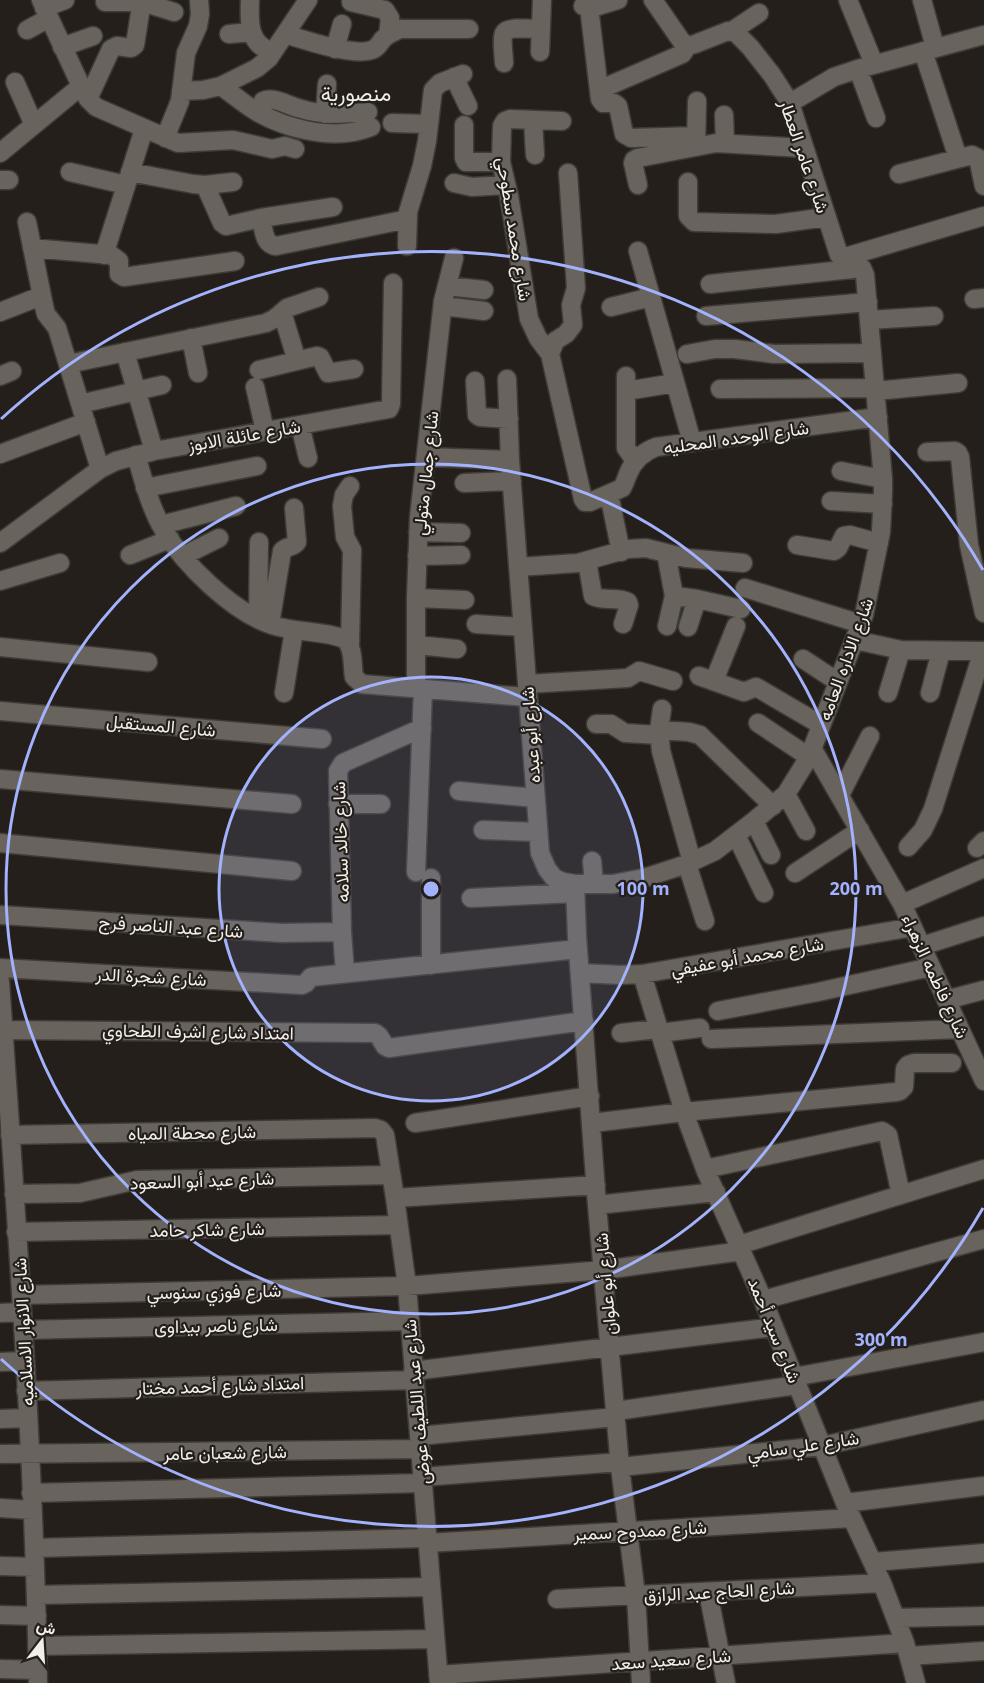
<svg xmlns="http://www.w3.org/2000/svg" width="984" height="1683" font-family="'Open Sans',Vazirmatn,sans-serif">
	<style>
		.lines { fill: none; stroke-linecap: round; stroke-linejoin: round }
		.minor-casing { stroke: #3f3c38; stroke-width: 21 }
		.minor { stroke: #69635d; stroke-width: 18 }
		.ring { fill: none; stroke: #a2b2fd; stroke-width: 3 }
		.labels { text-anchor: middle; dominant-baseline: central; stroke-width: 4.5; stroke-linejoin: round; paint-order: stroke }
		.street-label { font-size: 18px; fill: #f2efeb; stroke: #241f1a }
		.quarter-label { font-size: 21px; fill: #f2efeb; stroke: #241f1a }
		.centre { fill: #a2b2fd; stroke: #241f1a; stroke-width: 3 }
		.ring-label { font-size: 18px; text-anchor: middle; font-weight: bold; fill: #a2b2fd; stroke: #241f1a; stroke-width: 4.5; stroke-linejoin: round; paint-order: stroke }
	</style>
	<rect width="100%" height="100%" fill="#241f1a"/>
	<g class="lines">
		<g class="minor-casing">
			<path id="minor" d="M41,0L81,86L88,99L96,107L178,143L233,140L272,149L285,146L295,149
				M250,0C249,22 248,45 273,52
				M653,0L682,42C687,45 690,46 695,44L728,31L736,33L750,47L772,75L790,103L839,255L842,258
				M848,0L874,64
				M922,0L935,47
				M105,2H142L174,12
				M351,2L385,10L390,18L388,35
				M583,6L595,7L618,0
				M589,7L600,99L603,103H614L618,106L624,134L631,138L696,136
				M44,8L65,0
				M27,30L49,18
				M732,31L759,13
				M229,34L252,32
				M285,34C304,40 357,58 374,49C378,47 380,43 383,39C388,34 394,32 400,29H469
				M62,47L93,36
				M335,49L342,24
				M923,51L958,158
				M540,52L542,0
				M504,63C504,56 501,39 504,33C507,26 533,29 541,29
				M858,69L876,118
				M454,77L468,106
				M15,82L34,125
				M221,86C234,95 246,106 259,113C286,128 323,137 353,132C359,131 365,129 371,127
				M599,90L682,54L685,50L686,44
				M181,91L203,90L221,86L257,68L269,58L308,0
				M88,99L111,49L117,46L131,48L135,45L142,0
				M790,103L834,77L858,69L984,35
				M259,113L263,101C273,96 287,105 298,108C323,116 342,114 368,112
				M325,114L327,84
				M724,115L725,143
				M533,120L535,155
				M392,123L428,124
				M464,125V158L466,162H501
				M165,138L180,101L186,53L198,26L200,14L199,0
				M696,146L697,101
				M0,153L81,86
				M70,172L126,185
				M130,172L193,184L205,185L233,182
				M568,173L576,288L571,305L573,325L566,334L555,341L550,354L583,499L585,502H590L622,488C625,483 626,479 628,474C633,461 643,452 656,447L878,417
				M899,174L972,155L978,158L984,186
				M0,180H9
				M688,182V216L694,222L776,224L827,217
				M454,183L472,187L506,185
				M205,185L222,223L226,226L261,218L333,207
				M638,185L633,163L634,160L638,158L716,143L804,148
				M261,218C264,229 263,244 276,246L408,219
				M27,222L44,306L46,314L57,328L100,469
				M407,246L408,212L422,166L427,141L433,90L440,83L463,74
				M32,248L111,255L119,261V274L124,277L235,261
				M638,251L692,442
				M104,255L144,129
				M842,258L984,216
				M710,284L862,268
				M447,286L484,290
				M974,299L984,298
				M443,306L484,311
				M611,307L651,297
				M0,312L41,296
				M282,312L297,361
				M706,316L868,302
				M869,320L934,316
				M191,338L198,373
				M125,352L154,451
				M550,354L538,338L529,319L509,196L501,162L502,126L505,121L510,119L562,121
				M687,354L715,349H735L774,354L872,353
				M68,364L266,323L274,319L287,308L319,297
				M259,370L317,356L320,357L328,373L354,369
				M0,376L12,371
				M626,376V448L631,455L639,457
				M507,379L510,460L540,853L547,869L554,878L563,882L575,884H613L644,878L687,864L715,851L754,821L786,794L809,757L864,615L881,532L883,492V479L865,275C861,263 853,263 842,258
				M475,381L477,415L480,417L509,419
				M255,387L265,431
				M720,389L876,388
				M626,391L675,383
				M876,391L958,383
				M80,404L162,385
				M300,425L308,458
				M927,452L955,451L958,453L960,457L969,545L984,613
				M0,454L86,422
				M136,455C143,479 150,507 163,529C184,565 233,612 272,625C296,633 322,630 345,639C354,648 352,664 354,677L362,684L527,697
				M426,457L510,460
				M841,471L883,479
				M464,483L512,481
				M145,488L257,466
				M609,494L621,552
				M831,501L883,504
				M161,525L236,506
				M418,532L461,533
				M0,543L100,469L116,461L154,451L389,409L391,404L393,283
				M797,545L834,551L838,548L844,536L850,535L879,543
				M666,553L674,596L667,626
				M130,555L170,539
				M183,556L219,538
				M417,556L461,555
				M587,561L593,596C604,602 617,596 628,602L629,605L623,624
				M518,567L578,563L628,549L646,548L686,558L743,563
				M0,581L60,563
				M745,588L861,624
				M674,596L697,599L741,609
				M416,598L465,600
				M258,618L259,542
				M270,624L282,551C286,546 293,548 297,542L294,508
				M476,624L522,627
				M688,627L697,599
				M855,640L901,650L984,651
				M350,645L352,550L345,537L342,506L344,495L350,486
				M416,645L457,649
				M0,647L148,662
				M803,659L838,682
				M699,676L744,692L756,687L821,725
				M714,681L736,626
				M527,684L628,678L639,671L673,681
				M416,689V598L419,517L443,301L454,258
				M284,693L294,630
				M888,693L901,650
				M930,693L941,651
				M662,709L659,730L661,751L692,862
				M0,711L322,739
				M758,723L809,757
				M596,724H611L625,733L659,735
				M659,730L689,732L700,735L773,806
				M812,748L902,904L984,1081
				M0,779L292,804
				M459,791L535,798
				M786,794L806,831
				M840,795L870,736
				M338,804H381
				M754,821L771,855
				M483,830L538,832
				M736,835L764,893
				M0,843L292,871
				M908,847L923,830L933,809L983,651
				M977,848L984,841
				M592,861L594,884
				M687,864L705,921
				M416,872L423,689
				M795,873L860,830
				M431,878V965
				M575,884L577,937L597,1205L620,1467L636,1595L641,1683
				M471,898L575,893
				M902,904L984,868
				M0,915L282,933L342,932
				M922,946L984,926
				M0,968L302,985L306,983L311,977L578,949
				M345,973L342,932L338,771L343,763L422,728
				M580,973L621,975L642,974L913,927
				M642,974L684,1112L705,1169L763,1300L845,1503L882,1583L905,1643L916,1683
				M0,981C16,1215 34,1449 38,1683
				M946,1000L984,990
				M718,1011L818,992L931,967
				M0,1030L375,1033L379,1036L385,1046L389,1048L584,1021
				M621,1033L658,1029
				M660,1033L700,1028
				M711,1039L960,1029
				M415,1123L590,1096
				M592,1123L684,1112L896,1092L900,1091L904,1087L905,1069L908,1065L914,1063H952
				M10,1135L375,1128L381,1130L385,1135L395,1198L407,1286L439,1683
				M705,1169L882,1131L888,1135L901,1195
				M14,1194L80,1193L137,1180L391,1175
				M395,1198L596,1185
				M597,1205L716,1192
				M16,1232L398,1225
				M739,1245L984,1169
				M21,1295L407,1286L604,1270L742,1251
				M763,1300L984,1239
				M0,1313L22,1312
				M23,1330L409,1321
				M0,1362L24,1361
				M413,1371L774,1327
				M794,1377L984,1342
				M26,1391L414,1380
				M616,1411L797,1385
				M0,1419L28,1418
				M419,1436L616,1417
				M0,1454L420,1449
				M620,1467L822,1446L984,1410
				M422,1477L620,1462
				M31,1493L422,1483
				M845,1503L984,1486
				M0,1508L32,1510
				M427,1543L852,1518
				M34,1548L427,1538
				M873,1562L984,1553
				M0,1566L35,1567
				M708,1592L726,1683
				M36,1595L431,1587
				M557,1599L882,1583
				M0,1615L37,1616
				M896,1618L984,1616
				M37,1646L435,1639
				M909,1656L984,1651
				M0,1669L38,1670
				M438,1675L905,1643"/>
		</g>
		<use href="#minor" class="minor"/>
	</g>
	<circle cx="431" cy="889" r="212" fill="#a2b2fd" fill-opacity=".12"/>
	<g class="ring">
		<circle cx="431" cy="889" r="212"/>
		<circle cx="431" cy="889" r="425"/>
		<path d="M983 1208A637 637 0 0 1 1 1359M1 419A637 637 0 0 1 983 570"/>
	</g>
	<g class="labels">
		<g class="street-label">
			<text transform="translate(805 156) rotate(71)">شارع عامر العطار</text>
			<text transform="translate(515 229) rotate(81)">شارع محمد سطوحي</text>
			<text transform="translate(244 435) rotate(-10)">شارع عائلة الابوز</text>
			<text transform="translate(736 437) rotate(-8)">شارع الوحده المحليه</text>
			<text transform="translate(425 473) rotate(-84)">شارع جمال متولي</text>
			<text transform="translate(845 659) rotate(-70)">شارع الاداره العامه</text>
			<text transform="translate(161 725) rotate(5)">شارع المستقبل</text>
			<text transform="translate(530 735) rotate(-94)">شارع أبو عبده</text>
			<text transform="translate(340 842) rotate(-92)">شارع خالد سلامه</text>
			<text transform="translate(171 926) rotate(4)">شارع عبد الناصر فرج</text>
			<text transform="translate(747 956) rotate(-10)">شارع محمد أبو عفيفي</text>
			<text transform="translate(151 976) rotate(3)">شارع شجرة الدر</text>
			<text transform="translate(936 976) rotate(65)">شارع فاطمه الزهراء</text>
			<text transform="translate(198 1031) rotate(1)">امتداد شارع اشرف الطحاوي</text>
			<text transform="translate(192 1132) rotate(-1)">شارع محطة المياه</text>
			<text transform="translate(202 1180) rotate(-2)">شارع عيد أبو السعود</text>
			<text transform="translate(207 1229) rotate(-1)">شارع شاكر حامد</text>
			<text transform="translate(605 1284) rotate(-95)">شارع أبو علوان</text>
			<text transform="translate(214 1291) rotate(-1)">شارع فوزي سنوسي</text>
			<text transform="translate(216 1325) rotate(-1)">شارع ناصر بيداوى</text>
			<text transform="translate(775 1330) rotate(68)">شارع سيد أحمد</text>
			<text transform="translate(23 1332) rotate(-93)">شارع الانوار الاسلاميه</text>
			<text transform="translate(220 1385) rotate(-2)">امتداد شارع أحمد مختار</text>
			<text transform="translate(416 1402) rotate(-95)">شارع عبد اللطيف عوض</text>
			<text transform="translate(803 1445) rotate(-8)">شارع علي سامي</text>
			<text transform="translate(225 1452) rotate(-1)">شارع شعبان عامر</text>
			<text transform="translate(640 1530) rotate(-3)">شارع ممدوح سمير</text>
			<text transform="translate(719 1591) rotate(-3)">شارع الحاج عبد الرازق</text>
			<text transform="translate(671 1659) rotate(-4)">شارع سعيد سعد</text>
		</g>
		<g class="quarter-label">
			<text x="356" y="93">منصورية</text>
		</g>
	</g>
	<circle cx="431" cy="889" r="9" class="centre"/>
	<g class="ring-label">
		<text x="643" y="895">100 m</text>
		<text x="856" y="895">200 m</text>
		<text x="881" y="1346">300 m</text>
	</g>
	<g transform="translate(42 1641) rotate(17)" stroke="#241f1a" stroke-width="4.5" paint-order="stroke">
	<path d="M0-4.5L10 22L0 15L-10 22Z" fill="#f2efeb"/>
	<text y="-9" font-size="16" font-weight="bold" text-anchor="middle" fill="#f2efeb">ش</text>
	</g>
</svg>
